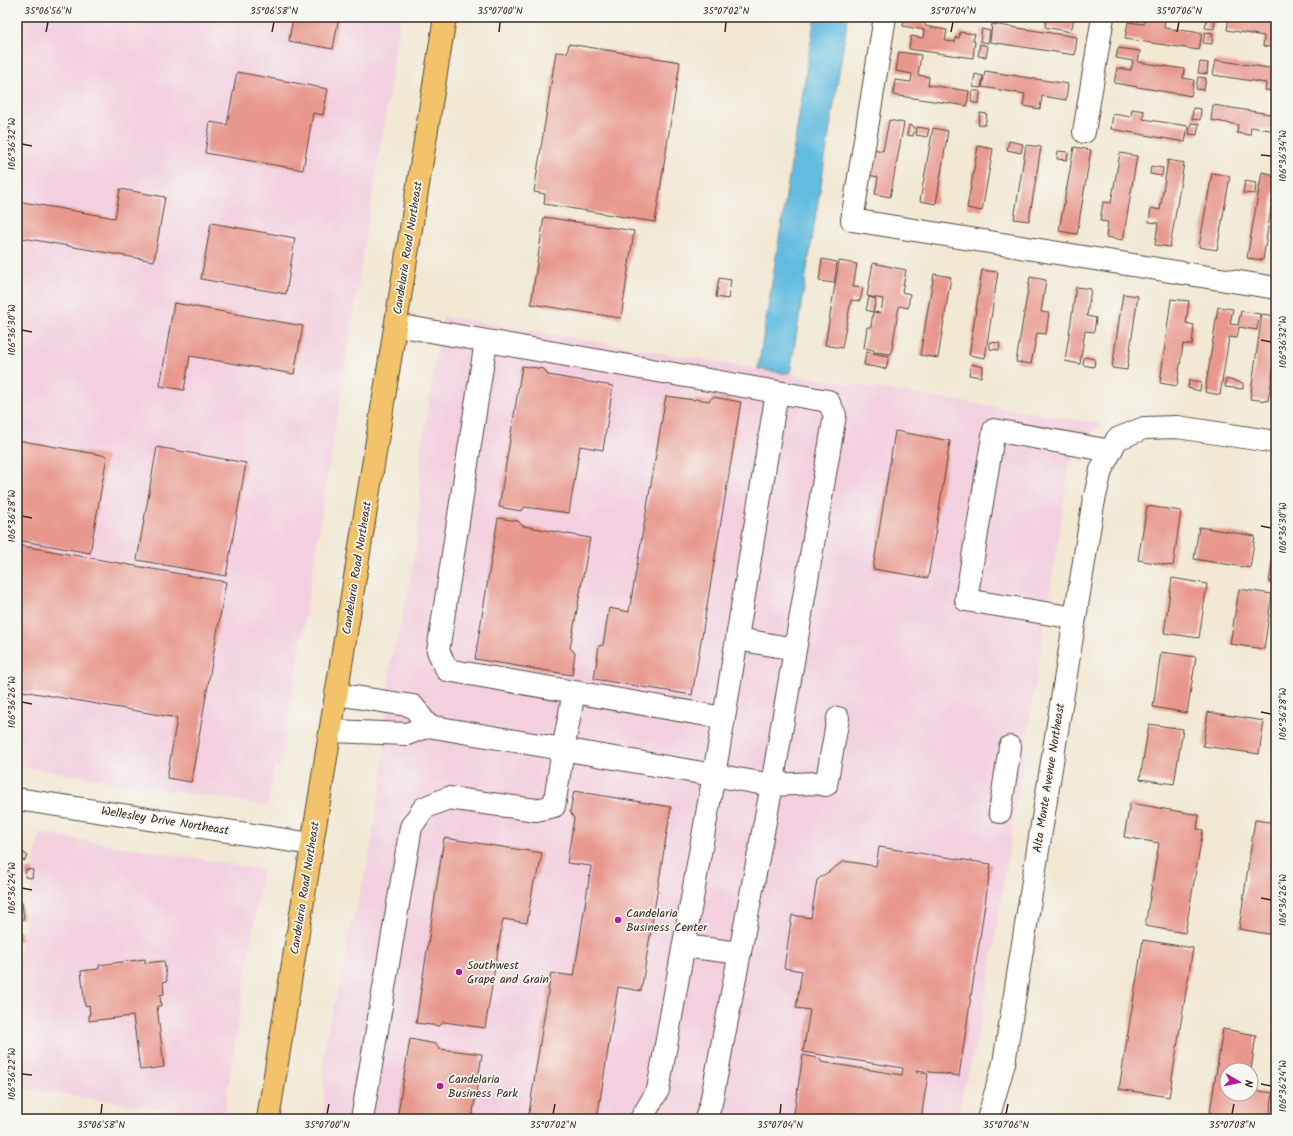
<svg xmlns="http://www.w3.org/2000/svg" width="1293" height="1136" font-family="Kalam,sans-serif">
	<style>
		.built { fill: #f3cfdf }
		.water { fill: #62bce0; stroke: #4e737f }
		.building { fill: #e8978c }
		.lines { fill: none; stroke-linecap: round; stroke-linejoin: round }
		.minor-casing { stroke: #564639; stroke-width: 24 }
		.major-casing { stroke: #564639; stroke-width: 24 }
		.minor { stroke: #fff; stroke-width: 22 }
		.major { stroke: #f2c36a; stroke-width: 22 }
		.ticks { fill: none; stroke: #3b2a1e; stroke-width: 1.5 }
		.poi-dot { fill: #b5179e; stroke: #f6f6f2; stroke-width: 1.5 }
		.labels { text-anchor: middle; dominant-baseline: central; stroke-width: 3.5; stroke-linejoin: round; paint-order: stroke }
		.street-label { font-size: 12px; fill: #3b2a1e; stroke: #f6f6f2 }
		.poi-label { font-size: 12px; fill: #3b2a1e; stroke: #f6f6f2; text-anchor: start }
		.neatline { fill: none; stroke: #3b2a1e; stroke-width: 1.5 }
		.ticks-label { font-size: 10px; text-anchor: middle; fill: #3b2a1e }
	</style>
	<rect width="100%" height="100%" fill="#f6f6f2"/>
	<filter id="ink" filterUnits="userSpaceOnUse"><feTurbulence type="fractalNoise" baseFrequency=".025" numOctaves="2"/><feDisplacementMap in="SourceGraphic" scale="8" xChannelSelector="R" yChannelSelector="G"/><feConvolveMatrix kernelMatrix="1 2 1 2 8 2 1 2 1" color-interpolation-filters="sRGB"/></filter>
	<filter id="wash" filterUnits="userSpaceOnUse"><feTurbulence type="fractalNoise" baseFrequency=".012" numOctaves="4" result="noise"/><feDisplacementMap in="SourceGraphic" scale="16" xChannelSelector="R" yChannelSelector="G"/><feGaussianBlur stdDeviation="0.9" result="paint"/><feColorMatrix in="noise" values="0 0 0 0 0 0 0 0 0 0 0 0 0 0 0 0 0 1.4 0 .05"/><feComposite in="paint" operator="in"/></filter>
	<g filter="url(#wash)">
		<rect width="100%" height="100%" fill="#f2e8d3"/>
		<path class="built" d="M17,17H401L281,768L274,767L268,804L267,806L17,766Z
			M443,316L758,369L1102,424L1093,432L1070,463L982,1021L956,1119H321L324,1105L323,1057L329,1024L346,959L347,936L357,906L369,857L382,777L390,663L402,618L415,555L420,503L421,448Z
			M39,833L260,869L262,875L223,1119L17,1087V976Z"/>
		<path class="water" d="M815,17H848L790,374L758,369Z"/>
		<g id="blocks">
			<path class="building" d="M293,17H339L333,49L289,41Z
				M904,17H918L926,19L925,26L947,30L945,41L955,42L956,37L959,38L960,32L975,34L973,41H975L973,58L909,49L911,36L923,38L924,30L903,26Z
				M1046,17H1074L1071,32L1045,27Z
				M1145,17L1165,19L1164,28L1202,33L1199,50L1125,39L1128,22L1144,24Z
				M1207,17L1215,18L1214,29L1205,28Z
				M1229,17H1243L1276,22V48L1263,46L1264,36L1227,30Z
				M992,24L1077,37L1075,55L990,42Z
				M982,29L990,31L988,43L980,41Z
				M1205,32L1213,33L1212,44L1203,43Z
				M569,44L680,62L655,222L544,204L545,194L534,192L556,52L567,53Z
				M980,44L988,46L986,57L978,56Z
				M1118,48L1140,51L1138,62L1184,69L1183,78L1194,80L1191,96L1114,83L1117,68L1131,70L1133,61L1116,58Z
				M899,52L921,55L918,75L929,77L928,85L969,91L967,106L893,95L895,80L911,82L912,74L896,71Z
				M1216,60L1276,69V83H1275L1274,91L1265,90L1266,83L1213,75Z
				M1200,62L1208,63L1207,74L1198,73Z
				M985,71L1068,84L1066,100L1042,96L1040,109L1023,106L1025,94L982,87Z
				M237,72L328,89L323,115L313,113L303,170L205,153L210,122L227,125Z
				M975,74L983,76L981,88L973,87Z
				M1198,77L1206,78L1204,90L1196,89Z
				M972,91H980L979,104L971,102Z
				M1213,105L1276,115V131L1251,127L1250,135L1237,133L1238,125L1211,120Z
				M1193,108L1201,109L1200,120L1192,119Z
				M1132,109L1144,111L1143,119L1188,126L1185,142L1111,129L1113,114L1131,117Z
				M980,113L987,114L985,125H978Z
				M889,120L904,123L890,197L875,194L878,177L868,175L873,149L883,151Z
				M1191,123L1199,124L1197,135L1189,134Z
				M909,125L915,127L913,136L907,135Z
				M917,127L929,129L927,137L916,135Z
				M933,128L948,131L936,204L920,201Z
				M1009,141L1023,144L1021,153L1007,150Z
				M1026,145L1041,147L1029,221L1014,219Z
				M978,146L993,149L982,211L967,208Z
				M1074,147L1091,150L1077,234L1059,231Z
				M1058,151L1068,152L1067,160L1057,159Z
				M1120,153L1137,156L1123,240L1106,237L1108,222L1100,221L1103,202L1111,203Z
				M1168,160L1184,163L1170,247L1155,245L1158,223L1149,222L1151,208L1160,210Z
				M1151,166L1163,168L1162,176L1150,174Z
				M1262,172L1271,174V176L1276,177L1263,260L1247,258Z
				M1212,173L1230,176L1217,250L1199,247Z
				M1245,181L1256,183L1255,194L1243,193Z
				M120,189L165,197L154,261L17,237V201L115,218Z
				M544,217L634,231L621,318L531,304Z
				M211,223L295,238L286,294L201,279Z
				M822,259L837,262L834,283L819,281Z
				M839,261L857,264L853,287L863,288L860,301L851,300L842,348L825,345Z
				M873,263L906,270L902,292L910,294L908,308L899,306L891,354L874,352V350L864,348L867,327H871L873,312L881,313L883,299L867,296Z
				M982,270L998,272L985,358L969,355Z
				M934,274L951,277L938,358L920,355Z
				M1030,277L1046,280L1041,312L1049,313L1046,334L1037,333L1031,364L1016,362Z
				M719,278L731,280L728,299L716,297Z
				M1076,287L1091,289L1087,316L1096,318L1094,332L1085,331L1080,364L1065,361Z
				M1123,294L1138,296L1127,370L1112,368Z
				M869,297L876,299L873,312L866,310Z
				M1171,299L1189,301L1186,323L1194,325L1192,345L1183,344L1177,386L1160,383Z
				M174,303L303,326L294,374L190,356L184,390L160,386Z
				M1218,307L1233,309L1230,324L1238,325L1241,311L1260,314L1257,330L1239,327L1237,338L1229,337L1220,395L1205,392Z
				M1262,314L1276,316V352L1268,401L1250,399Z
				M990,342L1000,343L999,350L990,349Z
				M866,352L889,356L886,369L864,365Z
				M1084,357L1095,359L1094,367L1083,365Z
				M971,364L983,367L981,377L969,375Z
				M522,366L544,369L548,375L613,386L603,450L580,446L569,513L525,507L521,511L499,507Z
				M1226,379L1243,383V389L1225,387Z
				M1189,380L1201,382L1200,391L1188,388Z
				M666,396L694,400L695,399L709,401L713,397L741,402L692,695L594,679L599,646L603,645L609,608L629,612Z
				M895,431L950,441L928,578L873,569Z
				M17,440L107,456L90,553L17,540Z
				M157,447L246,463L226,576L137,560Z
				M1147,506L1181,511L1173,566L1138,560Z
				M498,518L518,521L523,526L590,538L570,648L575,653L572,675L475,659Z
				M1199,527L1255,536L1250,568L1194,559Z
				M1275,543H1276V584L1269,583Z
				M17,545L226,582L191,782L167,778L177,718L17,690Z
				M1172,578L1207,584L1199,638L1164,633Z
				M1239,589L1272,594L1264,649L1230,644Z
				M1161,652L1196,657L1187,713L1153,707Z
				M1208,712L1264,721L1259,754L1203,746Z
				M1149,724L1183,729L1174,784L1140,779Z
				M574,791L671,807L641,991L618,987L597,1119H528L551,973L574,976L591,866L567,863L574,818L570,812Z
				M1130,803L1199,815L1197,829L1203,830L1185,933L1145,926L1159,843L1124,837Z
				M1255,820L1276,823V920L1274,935L1239,929Z
				M444,838L542,853L538,875L534,881L527,923L503,919L485,1028L444,1022L439,1026L416,1023Z
				M879,847L991,864L959,1076L916,1070V1072L928,1074L921,1119H793L803,1055L821,1059V1062L902,1075L903,1068L803,1052L810,1010L796,1008L802,971L784,968L792,915L811,918L817,880L844,861L876,866Z
				M21,851L28,856L24,861L18,856Z
				M26,869L33,870L32,878L25,877Z
				M22,903L24,919H17V904Z
				M17,932H22V941H17Z
				M1143,940L1193,948L1169,1097L1119,1089Z
				M145,959V963L164,961L167,981L163,982L164,994L160,995L161,1006H157L164,1067L140,1070L133,1016L89,1021V1014H90L89,1005L85,1006L81,971L99,969V965Z
				M1223,1029L1256,1035L1251,1070H1227V1094H1251V1090L1273,1093L1269,1119L1209,1118Z
				M410,1039L436,1044L439,1049L482,1054L472,1119H397Z"/>
		</g>
	</g>
	<g filter="url(#ink)">
		<use href="#blocks" fill-opacity="0" stroke="#564639" stroke-width="1"/>
		<g class="lines">
			<g class="minor-casing">
				<path id="minor" d="M885,17L852,220L1276,288
					M1084,132L1103,17
					M396,325L828,401L835,415L772,785L711,1103L706,1119
					M486,341L438,651L447,670L724,718L658,1090L641,1119
					M1075,618L966,600L994,430L1111,451
					M737,639L795,649
					M724,718L777,392
					M428,726L772,785L815,783L826,785L838,718
					M331,731L407,734L428,726L413,706L336,694
					M17,799L312,844
					M1000,812L1010,747
					M684,946L740,953
					M362,1119L411,827L424,808L448,798L536,810L554,806L563,750L574,692
					M988,1119L1004,1063L1093,505L1101,470L1117,439L1144,428L1177,427L1276,442"/>
			</g>
			<g class="major-casing">
				<path id="major" d="M268,1119L445,17"/>
			</g>
			<use href="#minor" class="minor"/>
			<use href="#major" class="major"/>
		</g>
	</g>
	<path class="ticks" d="M46,32L48,22M272,32L274,22M499,32L500,22M725,32L726,22M951,32L953,22M1177,32L1179,22M22,144L32,146M1261,155L1271,156M22,330L32,332M1261,340L1271,342M22,516L32,518M1261,526L1271,528M22,702L32,704M1261,712L1271,714M22,888L32,890M1261,898L1271,900M22,1074L32,1075M1261,1084L1271,1086M101,1114L102,1104M327,1114L329,1104M553,1114L555,1104M780,1114L781,1104M1006,1114L1008,1104M1232,1114L1234,1104"/>
	<g class="poi-dot">
		<circle cx="618" cy="920" r="4"/>
		<circle cx="459" cy="972" r="4"/>
		<circle cx="440" cy="1086" r="4"/>
	</g>
	<g class="labels">
		<g class="street-label">
			<text transform="translate(408 248) rotate(-81)">Candelaria Road Northeast</text>
			<text transform="translate(357 568) rotate(-81)">Candelaria Road Northeast</text>
			<text transform="translate(1049 778) rotate(-81)">Alta Monte Avenue Northeast</text>
			<text transform="translate(165 821) rotate(9)">Wellesley Drive Northeast</text>
			<text transform="translate(305 888) rotate(-81)">Candelaria Road Northeast</text>
		</g>
		<g class="poi-label">
			<text x="626" y="913">Candelaria<tspan x="626" dy="14">Business Center</tspan></text>
			<text x="467" y="965">Southwest<tspan x="467" dy="14">Grape and Grain</tspan></text>
			<text x="448" y="1079">Candelaria<tspan x="448" dy="14">Business Park</tspan></text>
		</g>
	</g>
	<rect width="1293" height="1136" fill="none" stroke="#f6f6f2" stroke-width="44"/>
	<g transform="translate(1239 1082) rotate(99)"><circle r="19" fill="#f6f6f2" stroke="#aba49d"/>
	<path d="M0-3L7 15L0 10L-7 15Z" fill="#b5179e"/>
	<text y="-6" font-size="11" font-weight="bold" text-anchor="middle" fill="#3b2a1e">N</text>
	</g>
	<rect x="22" y="22" width="1249" height="1092" class="neatline"/>
	<g class="ticks-label">
		<text x="48" y="14">35°06'56"N</text>
		<text x="274" y="14">35°06'58"N</text>
		<text x="500" y="14">35°07'00"N</text>
		<text x="726" y="14">35°07'02"N</text>
		<text x="953" y="14">35°07'04"N</text>
		<text x="1179" y="14">35°07'06"N</text>
		<text transform="translate(11 144) rotate(-90)" y="4">106°36'32"W</text>
		<text transform="translate(1282 156) rotate(-90)" y="4">106°36'34"W</text>
		<text transform="translate(11 330) rotate(-90)" y="4">106°36'30"W</text>
		<text transform="translate(1282 342) rotate(-90)" y="4">106°36'32"W</text>
		<text transform="translate(11 516) rotate(-90)" y="4">106°36'28"W</text>
		<text transform="translate(1282 528) rotate(-90)" y="4">106°36'30"W</text>
		<text transform="translate(11 702) rotate(-90)" y="4">106°36'26"W</text>
		<text transform="translate(1282 714) rotate(-90)" y="4">106°36'28"W</text>
		<text transform="translate(11 888) rotate(-90)" y="4">106°36'24"W</text>
		<text transform="translate(1282 900) rotate(-90)" y="4">106°36'26"W</text>
		<text transform="translate(11 1074) rotate(-90)" y="4">106°36'22"W</text>
		<text transform="translate(1282 1086) rotate(-90)" y="4">106°36'24"W</text>
		<text x="101" y="1128">35°06'58"N</text>
		<text x="327" y="1128">35°07'00"N</text>
		<text x="553" y="1128">35°07'02"N</text>
		<text x="780" y="1128">35°07'04"N</text>
		<text x="1006" y="1128">35°07'06"N</text>
		<text x="1232" y="1128">35°07'08"N</text>
	</g>
</svg>
